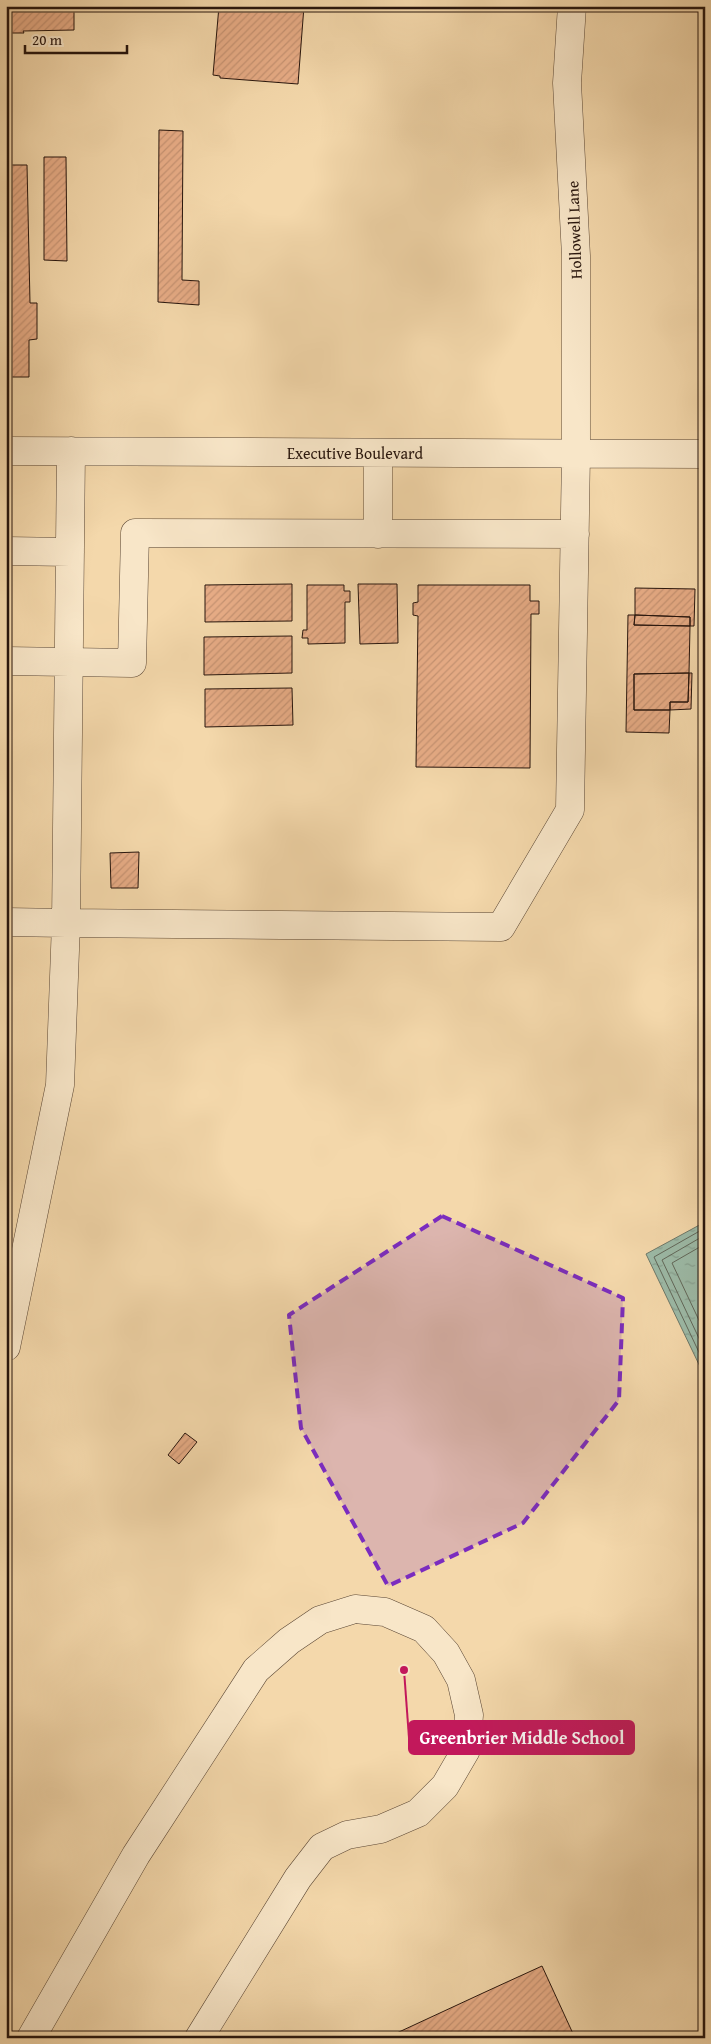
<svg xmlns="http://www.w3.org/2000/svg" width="711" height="2044" font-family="'Gentium Book Plus',serif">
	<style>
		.water { fill: url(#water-ripples); stroke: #6d7869 }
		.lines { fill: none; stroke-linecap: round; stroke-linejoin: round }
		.shore { stroke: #62685a; stroke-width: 1 }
		.building { fill: url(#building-hatch); stroke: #27150d }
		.minor-casing { stroke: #5a4634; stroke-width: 29 }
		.minor { stroke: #f8e6c8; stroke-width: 28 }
		.marked { fill: #7b2cbf; fill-opacity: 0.2; stroke: #7b2cbf; stroke-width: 4; stroke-dasharray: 10 6; stroke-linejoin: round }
		.labels { text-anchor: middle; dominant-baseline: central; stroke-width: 4.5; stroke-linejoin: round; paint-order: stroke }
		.street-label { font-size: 16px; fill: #27150d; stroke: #f8e6c8 }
		.leader { fill: none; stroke: #c2185b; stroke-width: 2 }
		.callout-dot { fill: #c2185b; stroke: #f8e6c8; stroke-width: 2 }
		.callout { fill: #c2185b; stroke: #c2185b; stroke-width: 2 }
		.callout-label { font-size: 18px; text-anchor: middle; font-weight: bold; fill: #fff }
	</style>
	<defs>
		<pattern id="water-ripples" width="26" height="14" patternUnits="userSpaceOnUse" patternTransform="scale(1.25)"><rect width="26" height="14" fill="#9cbaa7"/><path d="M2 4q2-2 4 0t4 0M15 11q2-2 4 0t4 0" fill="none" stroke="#869f8f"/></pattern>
		<pattern id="building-hatch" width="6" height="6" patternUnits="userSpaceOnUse" patternTransform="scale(1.25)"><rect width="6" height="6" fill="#e7ac86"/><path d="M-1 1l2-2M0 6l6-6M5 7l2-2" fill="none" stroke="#c69372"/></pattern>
	</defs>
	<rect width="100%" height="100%" fill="#f4d8ab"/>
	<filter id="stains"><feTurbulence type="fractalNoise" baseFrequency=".004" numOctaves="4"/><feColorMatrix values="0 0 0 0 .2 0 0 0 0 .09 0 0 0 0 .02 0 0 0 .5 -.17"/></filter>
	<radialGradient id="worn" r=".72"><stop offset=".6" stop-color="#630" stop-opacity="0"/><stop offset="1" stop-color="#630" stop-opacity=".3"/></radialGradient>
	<path class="water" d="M705,1222V1377L646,1254Z"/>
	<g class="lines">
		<path class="shore" d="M705,1228L654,1257L705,1365
			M705,1235L662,1260L705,1351
			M705,1244L672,1263L705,1333"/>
	</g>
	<path class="building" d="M6,6H74V30L23,31L24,33H6Z
		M219,6H304L298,84L220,78V76L213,75Z
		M159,130L183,131L182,280L199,281V305L158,302Z
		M44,157H66L67,261L44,260Z
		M6,165H27L30,303H37V339L29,340V377H6Z
		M292,584V621L205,622V585Z
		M358,584H397L398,643L360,644Z
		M307,585H344V591H350V602H345V643L308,644V638H302L303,630H307Z
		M418,585H530V601H539V614H531L530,768L416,767L418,616L413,615V603L418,602Z
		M635,588L695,589L694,626H690V617L635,615Z
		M628,615H635L634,625L690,626L689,673L634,674V710H670L669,733L626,732Z
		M635,615L690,617V626L634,625Z
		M292,636V673L204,675V637Z
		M689,673L688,702H670V710H634V674Z
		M689,673H692L691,709L670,710V702H688Z
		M292,688L293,725L205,727V689Z
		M139,852L138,888H111L110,853Z
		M185,1433L197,1442L179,1464L168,1455Z
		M542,1966L575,2038H386L483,1993Z"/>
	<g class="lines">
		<g class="minor-casing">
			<path id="minor" d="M6,451L705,454
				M71,451L66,923L501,927L570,810L576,454V256L567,83L572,6
				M378,534V453
				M6,551L70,552
				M6,661L132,663L135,533L575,534
				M6,922L66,923L60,1085L6,1347
				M31,2038L136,1855L256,1670L289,1641L320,1620L355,1609L385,1612L424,1629L446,1653L461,1680L469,1715L466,1750L445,1786L418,1813L381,1829L347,1835L322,1847L298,1878L199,2038"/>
		</g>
		<use href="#minor" class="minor"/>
	</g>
	<path class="marked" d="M442,1216L623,1298L619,1400L523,1523L388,1586L301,1428L289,1315Z"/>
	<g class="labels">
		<g class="street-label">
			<text transform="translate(574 230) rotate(-92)">Hollowell Lane</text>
			<text x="355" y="453">Executive Boulevard</text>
		</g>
	</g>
	<path class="leader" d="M404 1670L409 1738"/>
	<circle class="callout-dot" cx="404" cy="1670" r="5"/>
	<rect class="callout" x="409" y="1721" width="225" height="33" rx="5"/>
	<g class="callout-label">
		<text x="522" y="1744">Greenbrier Middle School</text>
	</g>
	<rect width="711" height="2044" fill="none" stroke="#f4d8ab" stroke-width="25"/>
	<rect x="8" y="8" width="696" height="2029" fill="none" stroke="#27150d" stroke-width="2.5"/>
	<rect x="12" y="12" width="686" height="2019" fill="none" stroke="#27150d"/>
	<path d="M25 45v8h102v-8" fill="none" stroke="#27150d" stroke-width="2.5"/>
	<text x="32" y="45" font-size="15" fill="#27150d" stroke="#f8e6c8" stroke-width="4" paint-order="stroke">20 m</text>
	<rect width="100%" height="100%" filter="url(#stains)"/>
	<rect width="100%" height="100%" fill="url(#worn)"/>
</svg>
